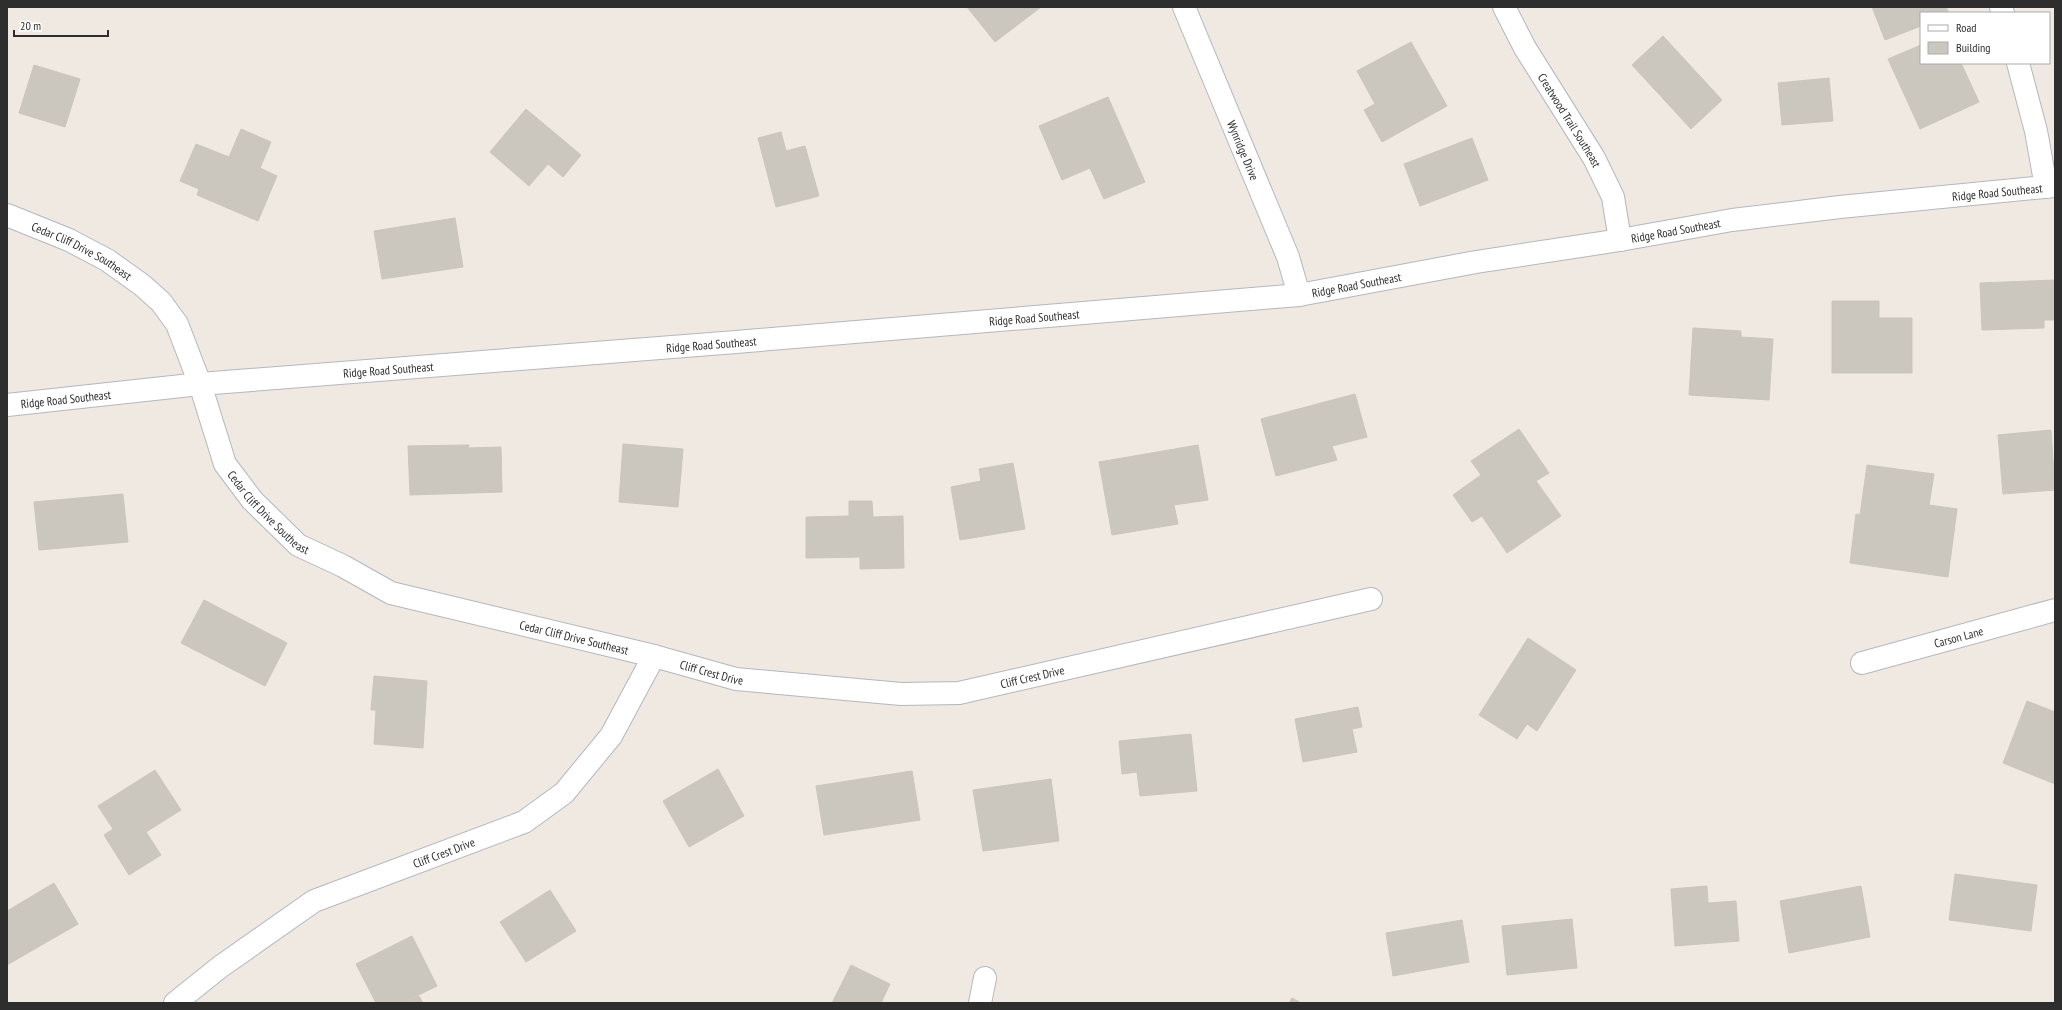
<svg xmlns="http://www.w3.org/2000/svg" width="2062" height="1010" font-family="'PT Sans Narrow',sans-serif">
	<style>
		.building { fill: #cbc7bf; stroke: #cbc5ba }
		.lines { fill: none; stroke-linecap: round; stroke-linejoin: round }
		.minor-casing { stroke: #b4b7c1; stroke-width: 24 }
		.tertiary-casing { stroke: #b4b7c1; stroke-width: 24 }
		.minor { stroke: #fff; stroke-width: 22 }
		.tertiary { stroke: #fff; stroke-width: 22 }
		.labels { text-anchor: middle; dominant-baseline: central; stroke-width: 3; stroke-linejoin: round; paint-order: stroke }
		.street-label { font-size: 12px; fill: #2e2e2e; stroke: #fff }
	</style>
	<rect width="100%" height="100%" fill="#efe9e1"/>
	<path class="building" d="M967,7H1041L995,42Z
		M1872,7H1946L1949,13H1921V26L1885,40Z
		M1663,36L1722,100L1691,129L1632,65Z
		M1411,42L1447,106L1382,142L1364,110L1375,104L1357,71Z
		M1921,45V63H1961L1979,102L1920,129L1888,59Z
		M34,65L80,79L65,127L19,113Z
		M1829,78L1833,121L1782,125L1778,83Z
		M1108,97L1145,182L1104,199L1090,168L1062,180L1039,126Z
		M526,109L581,155L563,177L548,164L529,186L490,152Z
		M241,129L271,142L260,168L277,176L258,221L197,195L199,189L180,181L196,144L229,157Z
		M781,132L786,151L805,146L819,196L776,207L758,138Z
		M1472,138L1488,180L1420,206L1404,164Z
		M455,218L463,267L382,279L374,231Z
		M2055,280V320H2044V328L1982,330L1980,283Z
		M1832,301H1879V318H1912V373H1832Z
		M1693,328L1741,331V337L1773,339L1769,400L1689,395Z
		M1355,394L1367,437L1332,446L1337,460L1276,476L1261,419Z
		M1519,429L1549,473L1536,481L1561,516L1507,553L1482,516L1472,522L1453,495L1481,475L1471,461Z
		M2051,430L2055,490L2003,494L1998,435Z
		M623,444L683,449L678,507L619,502Z
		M469,445L468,448L501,447L502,492L410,495L408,446Z
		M1198,445L1208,500L1174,505L1178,524L1112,535L1099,462Z
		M1013,463L1025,529L960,540L951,487L981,481L979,469Z
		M1867,465L1934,474L1929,505L1957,509L1948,577L1850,563L1856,514L1860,515Z
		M123,494L128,542L39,550L34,502Z
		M849,501H872L873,517L903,516L904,568L860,569V557L806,558V517L849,516Z
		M204,600L287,643L265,686L181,643Z
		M1528,638L1576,670L1537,731L1527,724L1517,739L1479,715Z
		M374,676L427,681L423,748L374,744L376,710H371Z
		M2027,701L2055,712V784L2003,763Z
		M1358,707L1362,727L1352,729L1357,752L1303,762L1295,719Z
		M1191,734L1197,791L1140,796L1137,772L1122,774L1119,741Z
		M718,769L744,816L689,847L663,801Z
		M155,770L181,810L146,832L161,855L129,875L104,835L113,829L98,806Z
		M912,771L920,820L824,835L816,786Z
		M1051,779L1059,841L983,851L973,790Z
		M1955,874L2037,885L2031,931L1949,920Z
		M54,883L78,924L7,965V911Z
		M1707,886L1708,903L1736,901L1739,941L1675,946L1671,889Z
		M1861,886L1870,937L1789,953L1780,901Z
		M550,890L576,931L526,962L500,922Z
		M1572,919L1577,968L1507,975L1502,926Z
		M1462,920L1469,962L1393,976L1386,933Z
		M412,936L437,986L402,1003H376L356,964Z
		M851,965L890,984L881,1003H832Z
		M419,996L423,1003H404Z
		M1292,998L1301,1003H1289Z"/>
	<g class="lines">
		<g class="minor-casing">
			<g id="minor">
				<path id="s1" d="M1184,7L1288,257L1299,295"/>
				<path id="s2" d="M1504,7L1525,48L1594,158L1613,197L1620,240"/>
				<path d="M2001,7L2003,13"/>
				<path d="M2018,63L2036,131L2046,187"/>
				<path id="s3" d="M7,215L69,240L107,260L142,285L161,302L177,324L200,384L225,464L252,500L298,545L343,566L391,593L654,656L736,679L901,694L959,693L1371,599"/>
				<path id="s4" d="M1862,663L2055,610"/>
				<path id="s5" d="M175,1003L220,967L314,901L524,822L564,793L611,736L654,656"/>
				<path d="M980,1003L985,978"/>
			</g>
		</g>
		<g class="tertiary-casing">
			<g id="tertiary">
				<path id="s6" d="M7,405L200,384L736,342L1299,295L1476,262L1620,240L1732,220L1840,207L2055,186"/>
			</g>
		</g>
		<use href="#minor" class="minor"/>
		<use href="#tertiary" class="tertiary"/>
	</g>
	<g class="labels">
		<g class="street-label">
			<text stroke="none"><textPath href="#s2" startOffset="131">Creatwood Trail Southeast</textPath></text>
			<text stroke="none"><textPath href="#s1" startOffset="155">Wynridge Drive</textPath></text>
			<text stroke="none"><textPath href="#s6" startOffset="2003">Ridge Road Southeast</textPath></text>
			<text stroke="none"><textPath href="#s6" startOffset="1679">Ridge Road Southeast</textPath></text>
			<text stroke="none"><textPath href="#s3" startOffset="83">Cedar Cliff Drive Southeast</textPath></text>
			<text stroke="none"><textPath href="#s6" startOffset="1355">Ridge Road Southeast</textPath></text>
			<text stroke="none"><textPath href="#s6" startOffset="1031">Ridge Road Southeast</textPath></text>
			<text stroke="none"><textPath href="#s6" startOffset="707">Ridge Road Southeast</textPath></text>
			<text stroke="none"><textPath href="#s6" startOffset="383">Ridge Road Southeast</textPath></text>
			<text stroke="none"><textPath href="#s6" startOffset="59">Ridge Road Southeast</textPath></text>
			<text stroke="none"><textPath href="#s3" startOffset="419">Cedar Cliff Drive Southeast</textPath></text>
			<text stroke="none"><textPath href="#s4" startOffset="100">Carson Lane</textPath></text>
			<text stroke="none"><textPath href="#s3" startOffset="756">Cedar Cliff Drive Southeast</textPath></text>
			<text stroke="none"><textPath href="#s3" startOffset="898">Cliff Crest Drive</textPath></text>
			<text stroke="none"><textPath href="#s3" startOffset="1222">Cliff Crest Drive</textPath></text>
			<text stroke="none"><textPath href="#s5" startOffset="311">Cliff Crest Drive</textPath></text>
		</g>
	</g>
	<rect width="2062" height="1010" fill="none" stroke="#2e2e2e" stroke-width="16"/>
	<rect x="1920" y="12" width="130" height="52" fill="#ffffff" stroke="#ababab"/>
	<rect x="1928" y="25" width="20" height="6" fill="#ffffff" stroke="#ababab"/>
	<text x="1956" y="32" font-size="12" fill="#2e2e2e">Road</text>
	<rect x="1928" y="42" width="20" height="12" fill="#cbc7bf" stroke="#ababab"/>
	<text x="1956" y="52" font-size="12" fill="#2e2e2e">Building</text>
	<path d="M14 30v6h94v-6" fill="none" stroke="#2e2e2e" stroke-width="2"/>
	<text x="20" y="30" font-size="12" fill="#2e2e2e" stroke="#ffffff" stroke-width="3" paint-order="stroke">20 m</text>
</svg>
